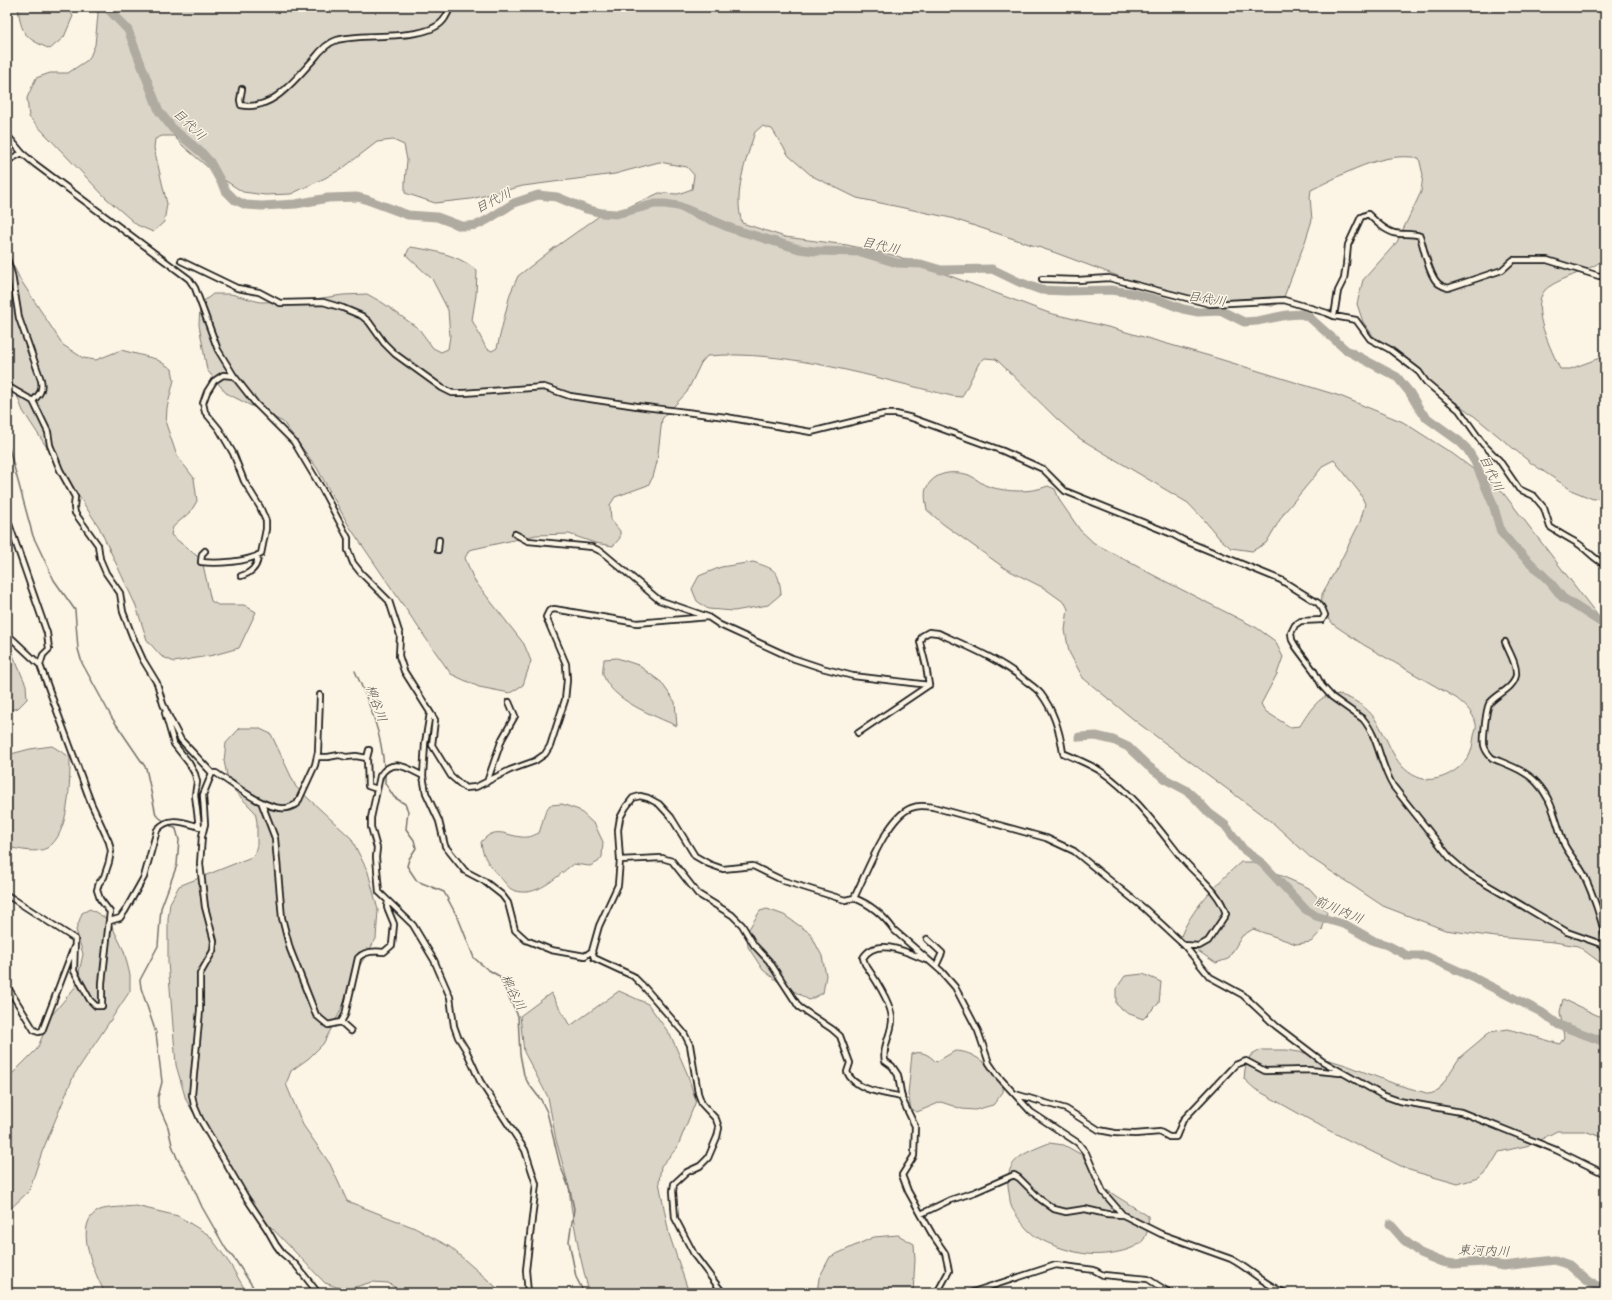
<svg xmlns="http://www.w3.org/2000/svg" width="1612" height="1300" font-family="'Patrick Hand','Klee One',sans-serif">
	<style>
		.green { fill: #dbd5c8; stroke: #7c7872 }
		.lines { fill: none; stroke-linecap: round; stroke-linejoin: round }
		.stream { stroke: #75726c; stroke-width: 1.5 }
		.river { stroke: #b0aba1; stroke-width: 9 }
		.street-casing { stroke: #1c1c1c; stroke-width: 8 }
		.street { stroke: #fcf5e5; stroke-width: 4.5 }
		.labels { text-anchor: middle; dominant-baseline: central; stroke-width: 3; stroke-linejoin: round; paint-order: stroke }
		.water-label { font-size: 13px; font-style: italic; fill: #575551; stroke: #fcf5e5 }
	</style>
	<rect width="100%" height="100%" fill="#fcf5e5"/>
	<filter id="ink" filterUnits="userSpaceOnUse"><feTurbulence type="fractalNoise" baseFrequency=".025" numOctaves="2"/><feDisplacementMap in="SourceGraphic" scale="8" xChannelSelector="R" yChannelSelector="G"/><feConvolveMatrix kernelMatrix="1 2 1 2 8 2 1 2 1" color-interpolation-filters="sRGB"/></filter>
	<g filter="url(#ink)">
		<path class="green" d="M18,7H67L73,16L64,37L50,49C25,38 21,34 18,7Z
			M96,7H1605V258C1600,262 1595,266 1589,268C1578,274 1554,281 1545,290C1529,308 1552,351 1560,369H1570L1605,356V497L1593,499L1573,491L1531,463L1474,416L1380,345L1363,322L1357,304L1363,280L1397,242L1421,192L1423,175L1419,158C1382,151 1344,174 1311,190L1310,197L1312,220L1305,242L1282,302L1272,306L1195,297L1150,288L1056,253L951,218L857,198L812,176L789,156L772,129L762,126L755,132C746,161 733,192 742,223L785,237L847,245L897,256L1049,313L1112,328L1213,357L1340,396L1403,422L1453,454L1501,490L1605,625V966L1578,946L1554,942L1496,937L1445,930L1383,906L1311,858L1273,823L1138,723L1083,678L1069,652L1065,630L1068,609L1065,603L1044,588L1006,569L943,524L927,510C926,504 924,494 926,489C933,472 953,470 969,475C976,478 982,485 990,487C1008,492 1031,493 1048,486L1055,489L1060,501L1080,530L1094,543L1155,576L1257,628L1275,641L1283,657L1277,674L1261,704L1265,711L1290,727L1300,726C1308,713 1321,690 1340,695C1353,698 1368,708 1375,719C1389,738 1392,766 1417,777C1435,785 1459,772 1469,756C1472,751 1473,742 1474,736C1475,732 1477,727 1476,724C1473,712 1465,705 1456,698L1364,645L1334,625L1321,609L1322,594L1339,564L1360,522L1365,504L1360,493L1334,460L1324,465L1284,513L1266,543L1252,551L1231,548L1219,538L1205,521L1188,503L1079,438L1056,418L996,359L985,358L979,363L962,397L952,396C875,378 786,349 707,356L701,363L687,392L662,419L657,462L653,477L648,485L615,497L610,505L611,520L620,531V538L613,546L595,543L569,534L536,535L469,550L465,558L474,580L524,644L531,661L523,685L510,693L479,687L451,674L427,640L349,526L317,468L283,422L226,393L207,370L199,325L200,304L213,294H231L260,302L301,301L343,295L367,294L383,303L419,329L433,348L441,352L448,349L450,336L448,310L432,279L406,255L410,247C432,250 460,255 477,271L476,295L472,320L486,348L492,351L497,348L510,294L518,276L550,251L602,214L622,210L659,193L678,194L692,189L694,175L687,167L659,162L615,174L523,186L471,199L435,203L405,193V182L407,160L404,145L393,140L377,142L343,168L325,178L291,194L265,195L243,192L218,176L183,146L174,136H162L155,139L154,148L167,204L164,222L153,232L137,225L106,198L29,117L27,98L36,78L50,73H68L89,59L95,45L98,14Z
			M7,253L20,279L63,345L83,358L96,360L121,350L156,359L172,369L174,380L167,408L166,424L177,456L194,478L197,501L191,511L173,527L171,535L202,560L211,601L218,605H244L256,612L239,648L214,655L174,662L161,656L147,640L136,606L99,527L23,411L7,369Z
			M753,562C775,569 779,570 781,594L768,605L734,611L708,609L697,601L692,589L699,576L721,567Z
			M7,641L26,685L27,699L18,708L7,711Z
			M617,658L638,665L661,682L675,702L677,726C655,716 610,700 603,674C602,670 604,663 604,659Z
			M240,728H258L271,734L296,787L351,838L368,872L378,910L376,939L360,965L339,1014L323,1044L309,1058L291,1071L286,1084L303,1125L330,1164L347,1201L415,1228L450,1247L496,1287L499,1293H404L388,1283L372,1282L345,1290L325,1283L268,1224L218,1155L186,1100L176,1065L168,962V919L170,903L179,886L254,856L257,845V822L255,812L229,785L224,761L226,743Z
			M52,746L70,757C70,780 70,835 47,848C35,854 19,849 7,847V755L30,749Z
			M562,804L579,810L595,825L603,842L602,857L598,862L590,866L573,864C556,877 536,899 513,890C508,888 504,881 500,877C490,867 482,856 481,842C497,823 509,839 528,837C531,837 536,834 539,833C543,823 543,813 550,805Z
			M1241,862H1257L1284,877L1309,888L1321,901L1327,913L1322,930L1311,942L1296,944L1253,929L1242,936L1228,959L1216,963L1180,939C1189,911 1219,881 1241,862Z
			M90,909L109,920L124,951L130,975V991L74,1075L42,1152L29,1191L7,1212V1079L37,1049L51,1016L76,986L83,954L76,930L82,913Z
			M767,909L784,915L810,933L822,956L826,975L823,993L809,1000L780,983L763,970L748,947L747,932L760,911Z
			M1143,974L1161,982L1159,1003L1143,1019L1127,1013L1116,1004V989L1125,976Z
			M619,991L648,1004L671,1036L687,1073L696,1101L677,1148L661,1166L659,1182L669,1234L689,1293H589L579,1251L571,1206L569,1187L556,1140L548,1097L524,1052L520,1016L551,993L570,1026Z
			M1563,999L1605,1019V1138L1584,1131H1557L1530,1145L1499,1152L1488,1170L1478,1178L1458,1184L1409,1170L1328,1130L1255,1089L1244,1079L1245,1069L1250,1056L1261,1050H1287L1305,1053L1346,1065L1395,1084L1430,1094L1438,1091L1460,1057L1490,1032L1508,1029L1560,1044L1564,1037L1560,1012Z
			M955,1051C975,1051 988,1067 1004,1078L1003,1092L993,1105L975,1110L962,1109L941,1102L917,1112L911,1109L908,1094L912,1054C922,1050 929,1055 936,1062Z
			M1049,1143L1064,1145L1082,1155L1093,1174L1105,1189L1148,1216C1149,1225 1148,1232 1144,1239C1136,1252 1101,1256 1087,1254C1070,1252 1040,1243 1028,1230C1023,1225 1016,1215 1012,1208C1010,1204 1010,1198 1009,1193C1003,1160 1022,1154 1049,1143Z
			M136,1206L178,1216L209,1235L230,1264L247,1293H105C95,1274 71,1222 100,1210C107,1207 128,1207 136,1206Z
			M898,1235L914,1244L915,1260L913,1293H817L819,1278L830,1257L874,1237Z"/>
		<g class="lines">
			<path class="stream" d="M7,441L33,536L54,580L75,610L78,649L82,663L112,718L146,768L156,815L165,822
				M355,671C369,702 382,734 384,768
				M385,772V783L394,797L405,804L408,811L406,829L414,840L416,848L409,859L407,866L417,881L444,892L459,920L474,958L487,969L499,976L518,1016L520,1054L524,1075L528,1083L541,1100L547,1112L560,1165L570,1190L574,1209L569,1241L576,1277L584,1293
				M168,824L176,829L179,840L177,865L161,908L158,946L140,980L141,988L156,1033L162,1082L158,1097V1104L168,1127L172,1145L177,1158L190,1180L202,1207L226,1249L236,1261L257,1293"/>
			<path class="river" d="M106,7L128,30L159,111L173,129L202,153L210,162L226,191L235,200L246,205L262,206L296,204L328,198L357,197L365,199L408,215L437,217L461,226H468L477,225L487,220L514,203L538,195L557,197L586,209L602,213L616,214L655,204H665L678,206L733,229L799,249L815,251L861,252L897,263L921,264L941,270L992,269L1019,282L1041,290L1066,291L1111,290L1131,293L1162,301L1183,309L1198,312L1222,311L1244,322L1257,321L1287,315L1301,314L1309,317L1346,350L1397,377L1410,393L1421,412L1427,418L1459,441L1467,449L1475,462L1493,504L1501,532L1513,546L1549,581L1563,598L1605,625
				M1079,737L1096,736L1113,740L1128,747L1148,766L1167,780L1186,790L1195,798L1210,814L1225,825L1243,849L1263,864L1305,909L1316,916L1346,925L1374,941L1387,945L1408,956H1426L1474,978L1541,1012L1559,1025L1605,1042
				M1390,1224L1404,1240L1420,1253L1442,1262L1454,1264L1484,1262L1503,1266L1555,1260L1569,1265L1590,1283L1605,1289"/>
			<g class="street-casing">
				<path id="street" d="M242,89L240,100L241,105C272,112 295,79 314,59C320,51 327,43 337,40C363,32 430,43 445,18C447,15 449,11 450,7
					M7,135L22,153L35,164L189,279L195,288L218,350L234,376L256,404L294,442L322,489L348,538V550L353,563L361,573L389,601L400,635L399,656L404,671L435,720L432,745L451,776L465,788L476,787L510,770L535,761L545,754L550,746L565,700L567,680L566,664L546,617L549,611L554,609L637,623L708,617
					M7,161L22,153
					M7,259L12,275L19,318L41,380C43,390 40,394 33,401
					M181,261L237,288L259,292L280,303L323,302L343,308L362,316L369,322L384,343L395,354L442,388L452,393H464L544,387L570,396L637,406L726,417L811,432L884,414H896L912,418L1003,451L1043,469L1065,491L1172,534L1183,540L1281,580L1318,603L1322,608L1325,615L1322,620L1301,621L1295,625L1291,633L1292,640L1296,647L1314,671L1322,686L1332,697L1363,719C1379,738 1380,765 1393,786L1451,859L1467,873L1567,932L1601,944L1605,951
					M1042,279L1078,280L1109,278L1210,304L1284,300L1327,313L1334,316L1356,320L1370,339L1389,349L1419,372L1426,382L1459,410L1483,444L1499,460L1519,489L1534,496L1544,508L1550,527C1559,533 1568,538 1577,543C1587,549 1594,560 1605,564
					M1334,316L1338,291L1344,279L1346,265L1348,245L1361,217L1368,214C1375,221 1384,230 1394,233C1403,235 1412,233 1420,236C1424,248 1429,277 1439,284C1442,286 1445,287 1448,288L1502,270L1513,260H1547L1599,276L1605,275
					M7,386L33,401L35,405L48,432L50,445L60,470L75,497L74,507L75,513L98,545L100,559L106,573L120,593L123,612L133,638L143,660L157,683L163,704L170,719L181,740L212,773H216C233,784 266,811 286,808C289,808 294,805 297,804L315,765L318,752L320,695
					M7,518L47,633L49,649L43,655L40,665
					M515,534L528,541L592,547L602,552L659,600L708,617L720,625L792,658L822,668L853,676L929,685
					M438,550L439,540
					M205,551L202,554L201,562C216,564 248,562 261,554L266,529V521L260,507L244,481L233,453L219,429L205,412L203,403L207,392L214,381L223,375L234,376
					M241,576C251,573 258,567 258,555
					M7,634L40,665L91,803L109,842L111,851L109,862L104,877L99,883L97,890L100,899L110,912L102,983V1006H96L90,1000L74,971L75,939L7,895
					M1505,642C1509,652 1517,664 1516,675C1514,689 1496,694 1489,704C1486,710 1483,738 1484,745C1485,750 1488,754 1492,758C1508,765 1525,770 1537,783C1553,800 1556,823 1564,844C1569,855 1579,864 1584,875C1593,895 1600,914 1605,936
					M929,685L926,666L920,642L922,636L929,632L938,633C969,647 1001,660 1027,682C1031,685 1037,689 1041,694C1054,711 1060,732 1063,753C1076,759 1090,764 1102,772C1134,794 1157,827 1181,857C1196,876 1219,890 1226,914L1208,941L1199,946L1184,945
					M165,713L174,744L189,763L195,774L197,782L195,795L199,827
					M430,713L425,743L423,776L426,793L439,821L445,846L465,871L484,881L502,895L508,903L515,930L526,940L551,950L585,956L592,951
					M858,733L929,685
					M317,757H328L339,755L346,757L356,756L367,758L369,750
					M367,758L368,786L377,789
					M212,773L203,795L205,824L202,836L200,864L205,907L214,941L213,951L200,974V1010L192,1095L194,1105L200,1119L245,1196L267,1229L276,1245L282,1253L296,1265L318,1293
					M423,776C407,768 392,757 380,776L371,818V827L377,848L376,857L379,892L413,925L434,960L450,997L454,1026L458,1037L466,1050L480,1081L525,1150L536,1184L526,1270L528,1293
					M487,782L502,739L515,716L509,702
					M262,804L275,838L282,918L290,949L316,1015L328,1025L341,1022L345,1015L358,958C364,951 375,951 384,952L392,945L394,924L387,907L388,901
					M620,860L662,858L672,861L698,894L732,915L742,925L754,945L769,961L799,1007L832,1029L840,1036L850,1063L847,1072C855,1091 885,1093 902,1097
					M854,898C866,874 887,817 911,808C919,805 925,806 933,807L1046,838L1074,851L1145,909L1184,945L1210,977L1243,995L1276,1026L1322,1061L1382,1095L1399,1101L1461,1112L1556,1150L1605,1174
					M110,921L120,918L125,911L144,877L157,830C170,814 187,824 204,828
					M927,939L942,953L936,966
					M926,960C909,953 876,936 863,958L865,964C874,977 893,1005 892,1021C891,1035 882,1047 885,1061L892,1066L898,1075L902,1099L915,1126L914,1156L902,1175L908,1191L932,1234L945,1253L949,1271L937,1293
					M7,986L34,1030L38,1032L42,1031L74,947
					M341,1022L351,1031
					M1015,1094L1066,1109L1099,1130L1115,1133L1135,1134L1160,1132L1169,1137H1176L1183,1120L1235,1065L1246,1061L1265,1071L1309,1070L1340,1073
					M921,1214L950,1200L975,1192L1014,1175L1019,1178L1040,1199L1054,1209L1066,1212L1085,1209L1107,1214L1123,1215L1161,1234L1231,1259C1250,1269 1265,1285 1285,1293
					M723,1293L695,1256L675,1218L673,1191L674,1184L687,1172L700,1166L708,1158L717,1137L719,1128L716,1119L702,1104L698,1093L690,1045L684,1033L645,988L633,976L594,958L592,951L599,926L618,885L620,860L618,830L620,818L626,807L633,798L640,796L648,798L659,804L671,817L695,856L709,864L723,869L753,866L784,881L845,900L854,898C870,904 884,916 894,930L941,971L955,987L978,1031L989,1063L998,1076L1031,1112L1078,1143L1086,1153L1103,1192L1123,1215
					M970,1293L1056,1265L1094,1270L1103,1275L1148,1279L1170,1293"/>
			</g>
			<use href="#street" class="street"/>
		</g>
	</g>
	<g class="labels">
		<g class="water-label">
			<text transform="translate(190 124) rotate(44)">目代川</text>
			<text transform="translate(493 200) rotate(-27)">目代川</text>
			<text transform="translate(881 245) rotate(13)">目代川</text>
			<text transform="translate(1207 298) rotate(9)">目代川</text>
			<text transform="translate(1492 473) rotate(65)">目代川</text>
			<text transform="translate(377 703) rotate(70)">柳谷川</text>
			<text transform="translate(1339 909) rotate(23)">前川内川</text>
			<text transform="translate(514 992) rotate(63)">柳谷川</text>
			<text transform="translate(1484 1250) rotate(2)">東河内川</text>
		</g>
	</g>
	<rect width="1612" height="1300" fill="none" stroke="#fcf5e5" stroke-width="24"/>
	<rect x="12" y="12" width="1588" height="1276" fill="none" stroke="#1c1c1c" stroke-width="1.5" filter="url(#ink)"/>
</svg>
